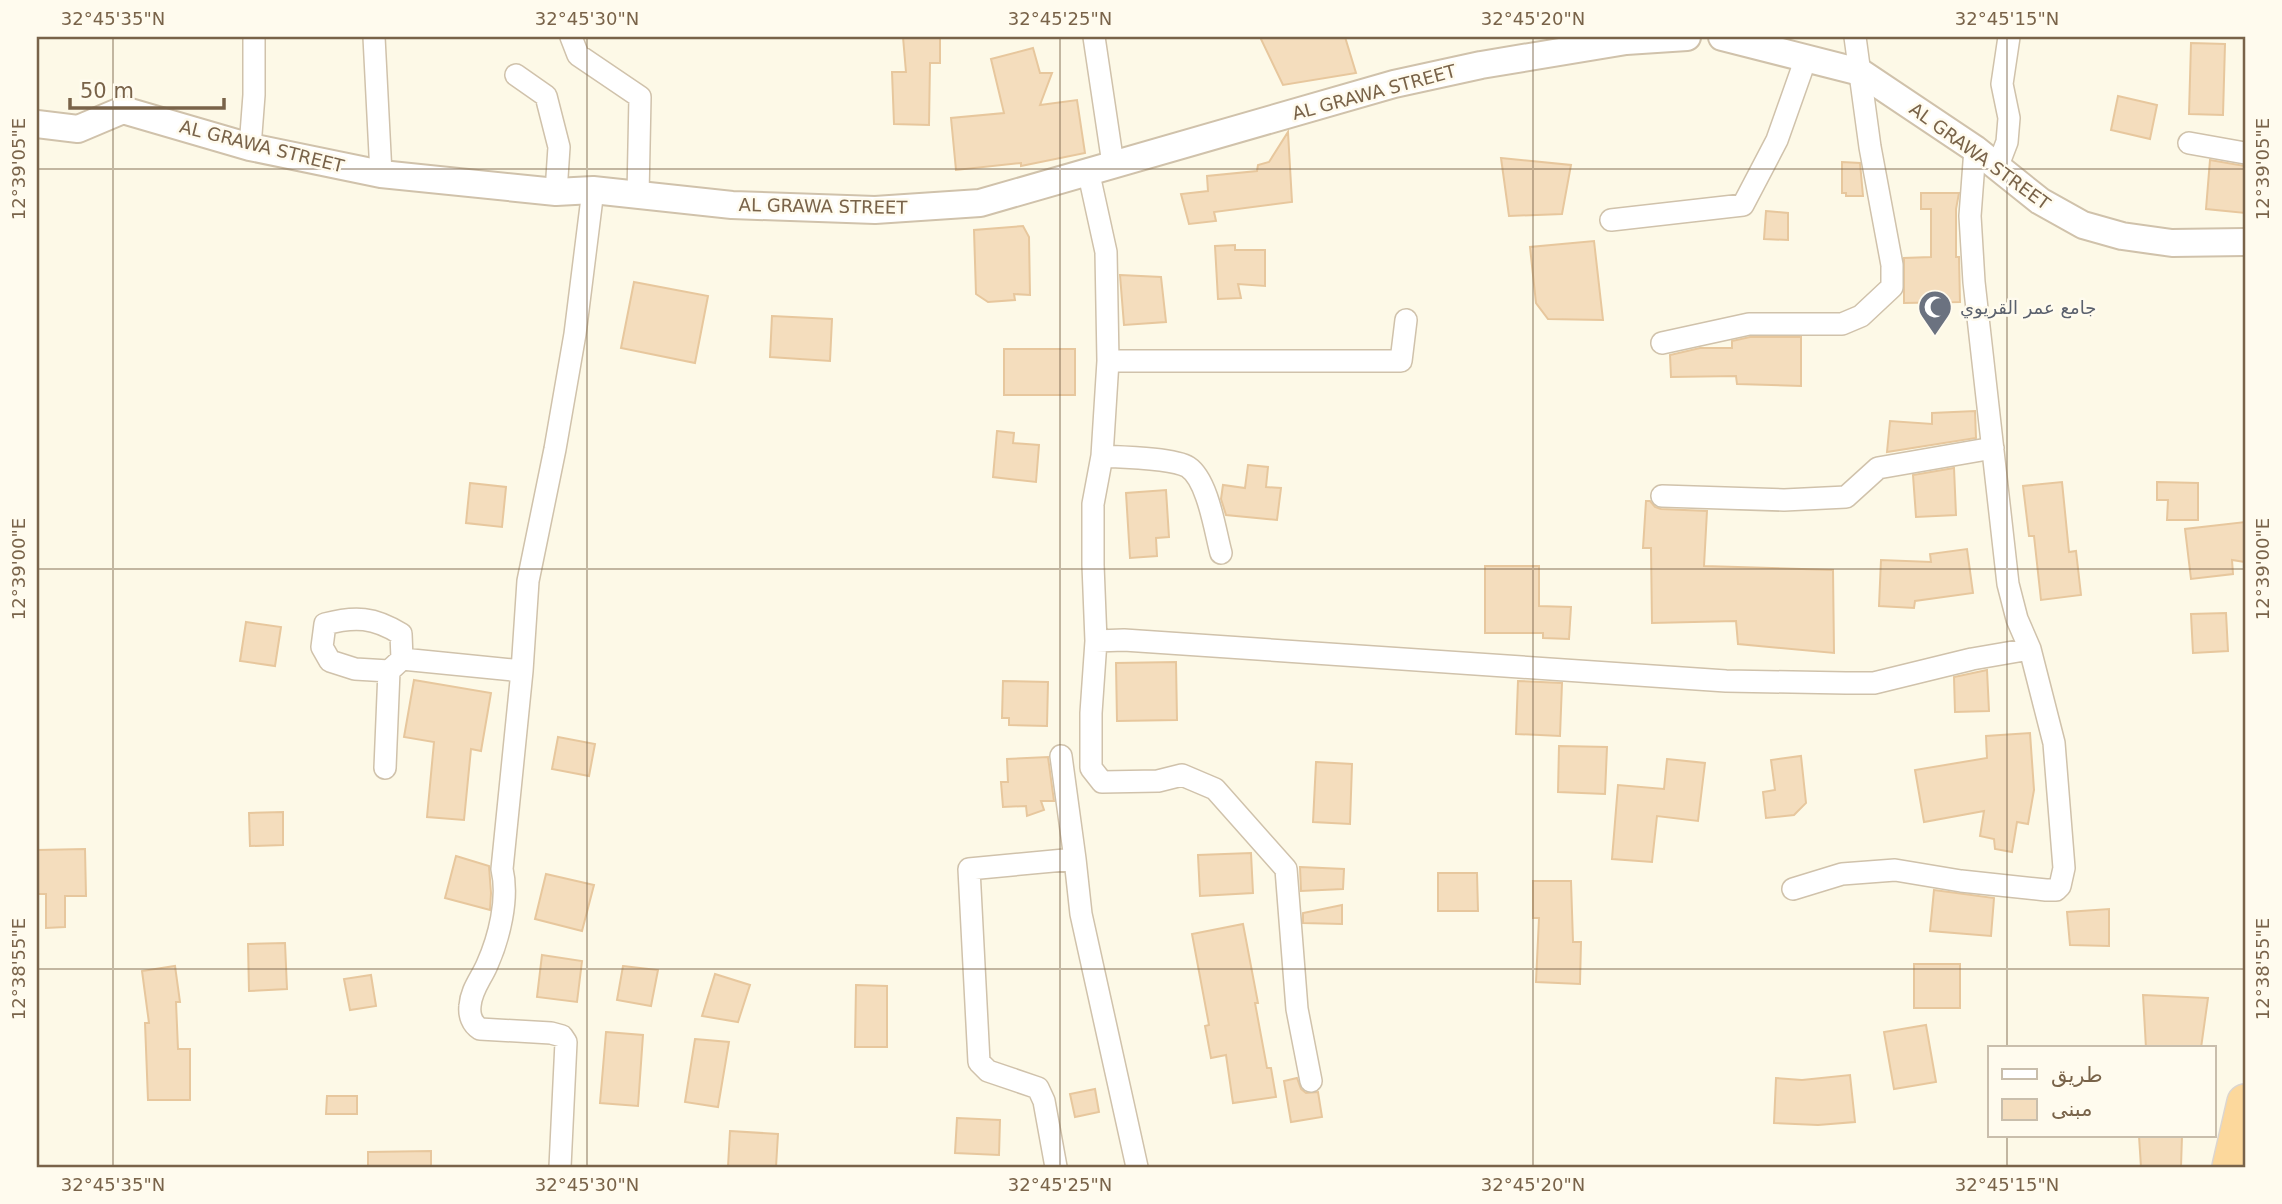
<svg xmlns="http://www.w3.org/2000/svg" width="2282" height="1204" font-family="'DejaVu Sans',Cairo,sans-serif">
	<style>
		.building { fill: #f4ddbd; stroke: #e7c79d; stroke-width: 2 }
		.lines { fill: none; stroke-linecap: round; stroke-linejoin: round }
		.minor-casing { stroke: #d0c2ab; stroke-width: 24 }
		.tertiary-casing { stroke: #d0c2ab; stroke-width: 30 }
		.trunk-casing { stroke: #dcd6d0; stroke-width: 38 }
		.minor { stroke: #fff; stroke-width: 21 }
		.tertiary { stroke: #fff; stroke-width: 26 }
		.trunk { stroke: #fcd89c; stroke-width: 35 }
		.ticks { fill: none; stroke: #796349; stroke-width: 2; stroke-opacity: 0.45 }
		.labels { text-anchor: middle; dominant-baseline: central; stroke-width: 5; stroke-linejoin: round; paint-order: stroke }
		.street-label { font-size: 18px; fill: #796349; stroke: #fffbee }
		.worship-label { font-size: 18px; fill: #5b616d; stroke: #fffbee; text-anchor: start }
		.neatline { fill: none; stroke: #796349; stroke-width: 2.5 }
		.ticks-label { font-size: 18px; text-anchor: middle; fill: #796349 }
	</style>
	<rect width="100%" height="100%" fill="#fdf9e7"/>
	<path class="building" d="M903,37H940V63H930L929,125L894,124L892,72H906Z
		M1260,37H1345L1356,73L1283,85Z
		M2191,43L2225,44L2223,115L2189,114Z
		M1033,48L1040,73H1052L1040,105L1077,100L1085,153L1021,166V163L956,170L951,118L1004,113L991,59Z
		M2118,96L2157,105L2150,139L2111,130Z
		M1288,132L1292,202L1214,212L1216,221L1189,224L1181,194L1208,191L1207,176L1257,171L1258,165L1269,162Z
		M1501,158L1571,165L1562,214L1509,216Z
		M2210,160L2245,166V213L2206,209Z
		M1842,162L1860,163L1863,196H1846V193H1842Z
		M1921,193H1959L1956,209V257H1959L1960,302L1904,303V258L1931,257V209H1921Z
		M1766,211L1788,213V240L1764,239Z
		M1023,226L1029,237L1030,295L1014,294L1015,300L988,302L976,294L974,230Z
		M1594,241L1603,320L1548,319L1536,303L1530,247Z
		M1235,245V250H1265V286L1238,284L1241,298L1218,299L1215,246Z
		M1120,275L1161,277L1166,322L1124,325Z
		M634,282L708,296L695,363L621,348Z
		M772,316L832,319L830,361L770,357Z
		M1750,337H1801V386L1737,384L1736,376L1671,377L1670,355L1700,348H1732V341Z
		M1004,349H1075V395H1004Z
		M1975,411L1976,438L1887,452L1890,421L1932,424V413Z
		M997,431L1014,433L1013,443L1039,445L1036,482L993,477Z
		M1248,465L1268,467L1266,487L1281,488L1277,520L1226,515L1221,499L1223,485L1245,488Z
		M1954,468L1956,515L1916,517L1913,475Z
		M2062,482L2069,552L2076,551L2081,595L2041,600L2034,536H2029L2023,486Z
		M2157,482L2198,483V520H2167L2168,500H2157Z
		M470,483L506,487L502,527L466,523Z
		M1166,490L1169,537L1156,538L1157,556L1130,558L1126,493Z
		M1646,501H1650L1655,507L1661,509L1707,511L1704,566L1833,570L1834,653L1738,644L1736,621L1652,623L1651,548H1643Z
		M2245,522V562L2232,560L2233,574L2191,579L2185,529Z
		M1967,549L1973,593L1915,601L1914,608L1879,606L1881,560L1931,562L1930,554Z
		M1485,566H1539V606L1571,607L1569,639L1543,638V633H1485Z
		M2226,613L2228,651L2193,653L2191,614Z
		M246,622L281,627L275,666L240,661Z
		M1176,662L1177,720L1117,721L1116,663Z
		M1987,670L1989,711L1955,712L1954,677Z
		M414,680L491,693L481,751L471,749L464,820L427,817L434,742L404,737Z
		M1003,681L1048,682L1047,726L1009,725V718H1002Z
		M1518,681L1562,683L1560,736L1516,734Z
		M2030,733L2034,790L2028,824L2017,822L2012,852L1995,849L1994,839L1980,836L1984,811L1924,822L1915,770L1987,758L1986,736Z
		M558,737L595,744L589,776L552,769Z
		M1559,746L1607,747L1605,794L1558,792Z
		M1801,756L1806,803L1794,815L1766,818L1763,792L1775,790L1771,760Z
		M1048,757L1054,801H1041L1044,810L1027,816L1026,806L1003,807L1001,782H1008L1007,759Z
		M1667,759L1705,763L1698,821L1657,816L1652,862L1612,859L1618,785L1664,789Z
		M1316,762L1352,764L1350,824L1313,822Z
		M283,812V845L250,846L249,813Z
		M85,849L86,896H65V927L46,928V894H37V850Z
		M1251,853L1253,893L1200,896L1198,855Z
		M456,856L489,866L491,893L490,910L445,898Z
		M1300,867L1344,869L1343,889L1301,891Z
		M1438,873H1477L1478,911H1438Z
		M546,874L594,885L582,931L535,919Z
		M1533,881H1571L1573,942H1581L1580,984L1536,982L1539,918H1533Z
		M1934,890L1994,898L1991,936L1930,931Z
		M1342,905V924L1303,923V913Z
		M2109,909V946L2070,945L2067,912Z
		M1243,924L1258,1003H1255L1267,1068H1271L1276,1097L1233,1103L1226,1055L1211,1058L1205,1026L1209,1025L1192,934Z
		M285,943L287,989L249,991L248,944Z
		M542,955L582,961L577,1002L537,997Z
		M1914,964H1960V1008H1914Z
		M175,966L180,1002H176L178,1049H190V1100H148L145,1023H149L142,971Z
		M623,966L658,970L651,1006L617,1000Z
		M715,974L750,985L738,1022L702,1016Z
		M371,975L376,1006L350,1010L344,979Z
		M856,985L887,986V1047H855Z
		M2143,995L2208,998L2201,1048H2146Z
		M1926,1025L1936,1082L1894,1089L1884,1032Z
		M606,1032L643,1035L638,1106L600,1103Z
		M695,1039L729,1042L718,1107L685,1102Z
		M1850,1075L1855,1122L1818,1125L1774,1123L1776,1078L1802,1080Z
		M1297,1078L1301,1089L1306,1093L1318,1092L1322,1117L1291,1122L1284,1081Z
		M1095,1089L1099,1112L1075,1117L1070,1094Z
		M327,1096H357V1114H326Z
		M957,1118L1000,1120L999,1155L955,1153Z
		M730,1131L778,1134L776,1167H728Z
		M2139,1136H2182L2181,1167H2141Z
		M431,1151V1167H368V1152Z"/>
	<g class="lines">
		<g class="minor-casing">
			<path id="minor" d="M374,37L381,174
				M571,37L578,55L640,97L638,195
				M1094,37L1113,164
				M516,75L546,96L559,147L556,192
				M2189,143L2245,153
				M250,147L254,95V37
				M1997,168L2007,142L2009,118L2002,84L2009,37
				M1088,170L1106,252L1108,361L1102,456L1093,504V565L1096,641L1091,713V768L1102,782L1158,781L1182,775L1215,789L1286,869L1297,1009L1311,1081
				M1611,220L1743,205L1777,140L1806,58
				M1662,343L1749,324H1842L1861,316L1892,287V265L1870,147L1855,37
				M1108,361H1401L1406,320
				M1102,456C1121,457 1174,458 1188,467C1208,480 1215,531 1221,553
				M1662,496L1784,500L1846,497L1878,468L1993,448
				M1096,641L1124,640L1726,681L1846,683H1874L1972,659L2030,649L2017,619L2008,584L1974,282L1970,216L1975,149
				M389,671L355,669L330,661L322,647L325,624C355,616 374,617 401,634L402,659
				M385,768L389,671L402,659L522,671
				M1075,859L1081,914L1137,1167
				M1793,889L1842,874L1895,870L1961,881L2046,890H2056L2060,886L2064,868L2054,743L2030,649
				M560,1167L566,1042L562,1036L551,1033L480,1029C472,1024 469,1015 470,1006C471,990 481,979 487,965C499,938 509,899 502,869L522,671L528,581L555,449L575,334L593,190
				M1056,1167L1044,1101L1038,1088L988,1071L979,1062L969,869L1075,859L1061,756"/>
		</g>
		<g class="tertiary-casing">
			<path id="tertiary" d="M1722,37L1860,72L1975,149L2040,201L2083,225L2122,236L2172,243L2245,242
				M37,124L78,129L123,110L250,147L381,174L556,192L593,190L732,205L875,210L980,203L1394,84L1481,65L1626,41L1687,37"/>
		</g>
		<g class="trunk-casing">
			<path id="trunk" d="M2230,1167L2245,1102"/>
		</g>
		<use href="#minor" class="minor"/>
		<use href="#tertiary" class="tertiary"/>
		<use href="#trunk" class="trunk"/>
	</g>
	<path class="ticks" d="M113,37V1167M587,37V1167M1060,37V1167M1533,37V1167M2007,37V1048M37,169H2245M37,569H2245M37,969H2245M2007,1136V1167"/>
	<defs>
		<g id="mosque-pin" transform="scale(1.75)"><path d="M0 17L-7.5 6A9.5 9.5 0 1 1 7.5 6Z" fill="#6b7280" stroke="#fffbee"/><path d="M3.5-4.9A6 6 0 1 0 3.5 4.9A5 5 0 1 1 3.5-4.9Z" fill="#fff"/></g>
	</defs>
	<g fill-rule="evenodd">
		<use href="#mosque-pin" x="1935" y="307"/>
	</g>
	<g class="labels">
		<g class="street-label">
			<text transform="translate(1374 92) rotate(-15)">AL GRAWA STREET</text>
			<text transform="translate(262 146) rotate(14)">AL GRAWA STREET</text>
			<text transform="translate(1980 156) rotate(36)">AL GRAWA STREET</text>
			<text transform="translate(823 206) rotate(1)">AL GRAWA STREET</text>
		</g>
		<g class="worship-label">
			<text x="1960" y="307">جامع عمر القريوي</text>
		</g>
	</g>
	<rect width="2282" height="1204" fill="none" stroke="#fffbee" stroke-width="77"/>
	<rect x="1988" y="1046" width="228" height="91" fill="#fffbee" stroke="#c9beac" stroke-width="2"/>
	<rect x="2002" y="1069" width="35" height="10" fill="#ffffff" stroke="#c9beac" stroke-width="2"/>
	<text x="2051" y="1082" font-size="21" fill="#796349">طريق</text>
	<rect x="2002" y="1099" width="35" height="21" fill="#f4ddbd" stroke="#c9beac" stroke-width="2"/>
	<text x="2051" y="1116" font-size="21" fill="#796349">مبنى</text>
	<path d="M70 98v10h154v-10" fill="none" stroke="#796349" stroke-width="3.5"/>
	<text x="80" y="98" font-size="21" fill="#796349" stroke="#fffbee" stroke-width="5" paint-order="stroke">50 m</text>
	<rect x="38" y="38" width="2206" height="1128" class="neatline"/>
	<g class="ticks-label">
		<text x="113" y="25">32°45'35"N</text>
		<text x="587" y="25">32°45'30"N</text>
		<text x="1060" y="25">32°45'25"N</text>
		<text x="1533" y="25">32°45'20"N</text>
		<text x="2007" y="25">32°45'15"N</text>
		<text transform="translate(2263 169) rotate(-90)" y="6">12°39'05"E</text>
		<text transform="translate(19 169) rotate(-90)" y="6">12°39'05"E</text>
		<text transform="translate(2263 569) rotate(-90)" y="6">12°39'00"E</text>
		<text transform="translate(19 569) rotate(-90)" y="6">12°39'00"E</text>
		<text transform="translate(2263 969) rotate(-90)" y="6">12°38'55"E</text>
		<text transform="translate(19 969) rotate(-90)" y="6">12°38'55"E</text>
		<text x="113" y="1191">32°45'35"N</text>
		<text x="587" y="1191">32°45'30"N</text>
		<text x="1060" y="1191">32°45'25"N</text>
		<text x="1533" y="1191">32°45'20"N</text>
		<text x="2007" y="1191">32°45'15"N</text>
	</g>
</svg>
